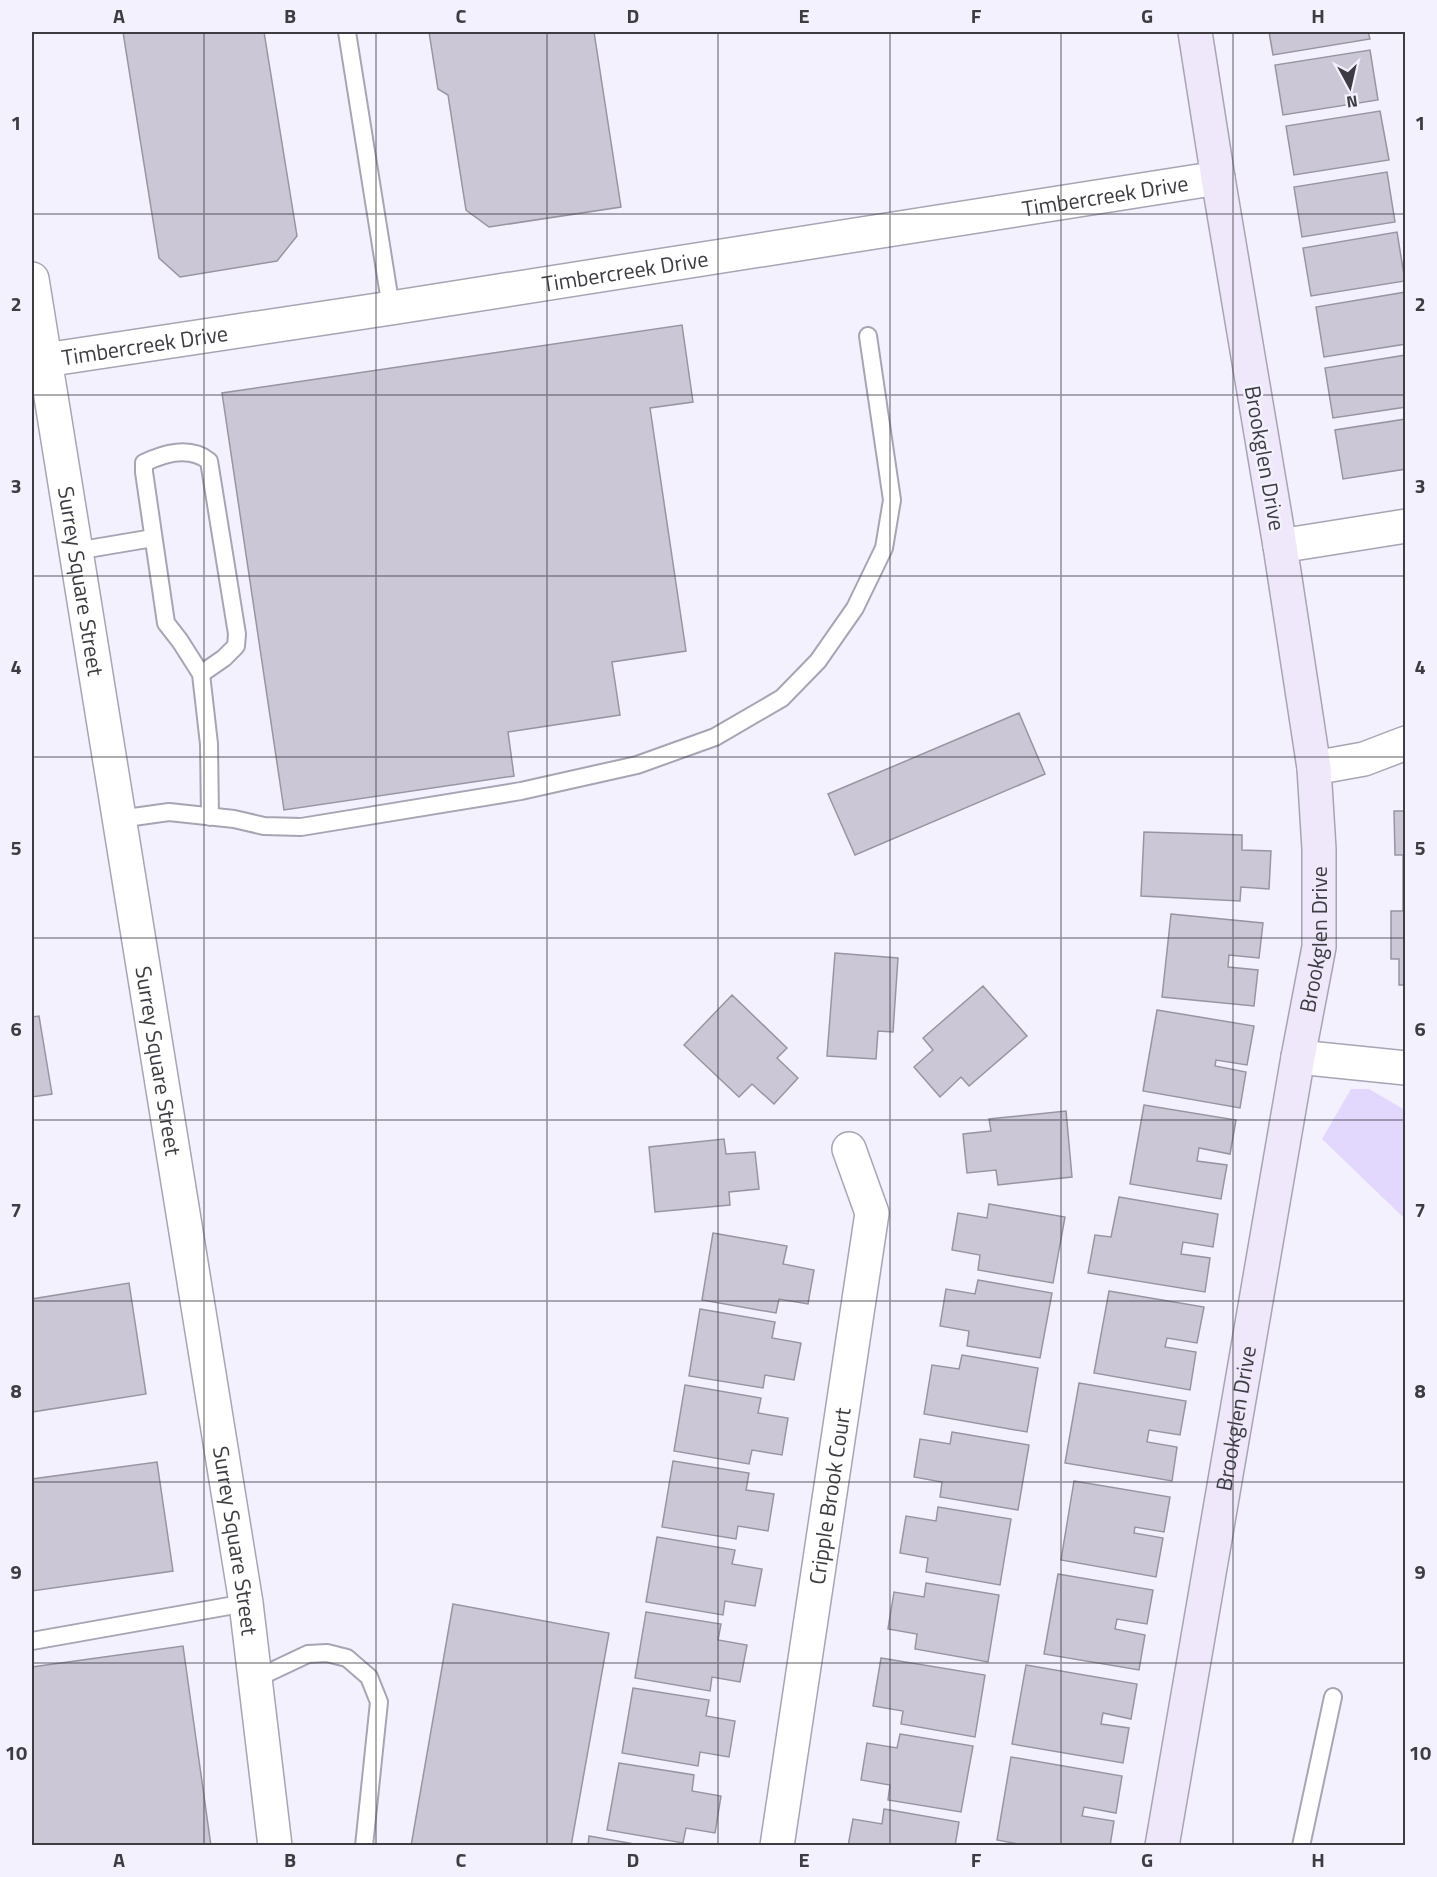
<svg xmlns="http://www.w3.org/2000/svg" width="1437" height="1877" font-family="'Titillium Web',sans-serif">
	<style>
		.green { fill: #e2d7fd }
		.building { fill: #cbc7d6; stroke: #9895a3; stroke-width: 1.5 }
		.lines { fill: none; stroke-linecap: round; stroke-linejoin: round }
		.lane-casing { stroke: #a8a4b3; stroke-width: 20 }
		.street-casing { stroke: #a8a4b3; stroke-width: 36 }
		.secondary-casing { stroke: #a8a4b3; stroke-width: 36 }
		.lane { stroke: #fff; stroke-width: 16 }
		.street { stroke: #fff; stroke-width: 33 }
		.secondary { stroke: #eee8fa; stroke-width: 33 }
		.grid { fill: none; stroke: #3d3c42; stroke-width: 1.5; stroke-opacity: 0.55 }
		.labels { text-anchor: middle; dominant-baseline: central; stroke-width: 5; stroke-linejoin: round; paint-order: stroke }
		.street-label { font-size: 22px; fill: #3d3c42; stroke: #f4f1fe }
		.neatline { fill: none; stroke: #3d3c42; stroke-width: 2 }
		.grid-label { font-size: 20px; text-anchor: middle; font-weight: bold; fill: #3d3c42 }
	</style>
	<rect width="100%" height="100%" fill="#f4f1fe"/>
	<path class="green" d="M1351,1089H1369L1405,1110V1219L1322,1139Z"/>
	<path class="building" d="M123,32H264L297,236L277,261L180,277L159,258Z
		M429,32H594L621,207L489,227L466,210L448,95L438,89Z
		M1269,32H1368L1370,39L1273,55Z
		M1370,50L1378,100L1283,115L1275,65Z
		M1380,111L1389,160L1294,175L1286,126Z
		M1387,172L1395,222L1302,237L1294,187Z
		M1397,232L1405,281L1311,296L1303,248Z
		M1406,292V344L1324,357L1316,307Z
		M682,325L693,402L650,408L686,651L612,662L620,715L508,732L514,776L284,810L222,393Z
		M1406,355V407L1333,418L1325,368Z
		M1406,419V469L1343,479L1335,430Z
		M1019,713L1045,774L855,855L828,794Z
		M1394,811H1406V985H1399V959H1391V911H1403V855H1395Z
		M1144,832L1242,835V850L1271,851L1269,889L1241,887L1240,901L1141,896Z
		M1171,914L1263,923L1259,958L1229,955L1228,967L1258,970L1254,1006L1162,997Z
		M835,953L898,958L893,1032L878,1031L876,1059L827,1056Z
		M983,986L1027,1036L969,1086L961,1077L940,1097L914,1067L933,1050L923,1038Z
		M732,995L787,1048L777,1058L798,1078L774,1104L752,1084L739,1097L684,1045Z
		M1157,1010L1254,1026L1247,1065L1216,1060L1215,1066L1246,1072L1240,1108L1143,1091Z
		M39,1016L52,1094L32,1097V1017Z
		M1144,1105L1236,1120L1230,1154L1199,1148L1197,1161L1227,1165L1221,1199L1130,1184Z
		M1066,1111L1072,1177L998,1185L996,1170L967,1173L963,1134L991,1131L989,1119Z
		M724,1139L726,1154L755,1152L759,1189L729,1192L730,1205L655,1212L649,1147Z
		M1119,1197L1218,1214L1213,1247L1183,1242L1181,1254L1210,1258L1205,1292L1088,1273L1095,1235L1111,1237Z
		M989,1204L1065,1217L1053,1283L978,1270L980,1255L952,1250L958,1213L987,1218Z
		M713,1233L787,1246L783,1264L814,1270L808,1304L779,1299L776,1313L702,1300Z
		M978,1280L1052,1293L1040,1358L967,1346L969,1331L940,1326L946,1289L975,1294Z
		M129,1283L146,1394L32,1412V1299Z
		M1109,1291L1204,1307L1197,1343L1167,1338L1165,1347L1196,1352L1190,1390L1094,1373Z
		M700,1309L775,1322L772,1338L801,1343L794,1380L765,1375L763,1388L689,1376Z
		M962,1355L1038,1368L1027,1432L924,1414L932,1365L959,1369Z
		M1079,1383L1186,1401L1180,1435L1149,1430L1147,1442L1177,1447L1172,1481L1065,1463Z
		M685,1385L761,1398L758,1413L788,1418L782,1455L752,1450L749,1464L674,1451Z
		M952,1432L1029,1445L1018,1510L940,1497L942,1482L914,1477L920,1439L950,1444Z
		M673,1461L749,1473L746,1490L774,1494L768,1531L738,1526L736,1539L662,1527Z
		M157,1462L173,1571L32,1591V1479Z
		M1074,1481L1170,1497L1164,1532L1135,1527L1134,1533L1163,1538L1156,1577L1061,1560Z
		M938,1507L1011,1519L1000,1585L926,1572L928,1558L900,1553L906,1516L936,1521Z
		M657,1537L735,1550L732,1564L762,1569L755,1606L725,1601L723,1615L646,1602Z
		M1058,1574L1153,1590L1147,1624L1117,1619L1115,1629L1145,1635L1139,1670L1044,1654Z
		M926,1583L999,1595L988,1662L915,1649L917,1634L888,1629L894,1592L924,1597Z
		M453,1604L609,1633L571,1846H411Z
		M646,1612L721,1624L718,1640L747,1645L740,1682L712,1677L710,1691L635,1678Z
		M183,1646L211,1846H32V1667Z
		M881,1658L985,1675L975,1737L901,1724L903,1711L873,1706Z
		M1026,1665L1137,1684L1131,1719L1103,1713L1101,1724L1129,1728L1123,1763L1012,1744Z
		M633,1688L709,1700L706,1716L735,1721L729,1757L700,1752L698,1766L622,1753Z
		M900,1734L973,1746L961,1812L888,1800L890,1785L861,1780L867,1743L897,1748Z
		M1011,1757L1122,1776L1116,1813L1084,1807L1082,1816L1114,1821L1110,1846H1029L997,1840Z
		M619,1763L694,1775L692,1791L721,1796L715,1833L686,1828L683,1843L607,1830Z
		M884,1809L959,1822L955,1846H848L853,1819L882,1824Z
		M589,1836L646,1846H588Z"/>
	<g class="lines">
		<g class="lane-casing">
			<path id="lane" d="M347,32L391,308
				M76,551L153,538
				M201,674L224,658L236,646L237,634L209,461C190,446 164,453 144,463V472L166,623L180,641L201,674L209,744L210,817
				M119,819L169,812L234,819L264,826L301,827L521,791L637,765L715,737L782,698L818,661L855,608L884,548L892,500L868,336
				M32,1641L246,1603
				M255,1679L308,1654L327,1653L347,1658L369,1677L379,1702L364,1846
				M1301,1846L1333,1697"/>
		</g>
		<g class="street-casing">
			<g id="street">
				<path id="s1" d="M32,279L246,1603L275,1846"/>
				<path id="s2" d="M32,362L391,308L1218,178"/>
				<path d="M1280,546L1406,526"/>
				<path d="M1314,768L1364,759L1406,743"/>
				<path d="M1298,1057L1406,1068"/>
				<path id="s3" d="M777,1846L872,1213L849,1149"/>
			</g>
		</g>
		<g class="secondary-casing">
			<g id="secondary">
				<path id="s4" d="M1162,1846L1298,1057L1319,947V849L1314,768L1280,546L1218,178L1195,32"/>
			</g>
		</g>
		<use href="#lane" class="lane"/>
		<use href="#street" class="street"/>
		<use href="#secondary" class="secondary"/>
	</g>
	<path class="grid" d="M204,32V1846M376,32V1846M547,32V1846M718,32V1846M890,32V1846M1061,32V1846M1233,32V1846M32,214H1406M32,395H1406M32,576H1406M32,757H1406M32,938H1406M32,1120H1406M32,1301H1406M32,1482H1406M32,1663H1406"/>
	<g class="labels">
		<g class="street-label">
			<text stroke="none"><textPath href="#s2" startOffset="1086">Timbercreek Drive</textPath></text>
			<text stroke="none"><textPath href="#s2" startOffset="600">Timbercreek Drive</textPath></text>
			<text stroke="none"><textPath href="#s2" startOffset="114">Timbercreek Drive</textPath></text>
			<text transform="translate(1265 458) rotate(80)">Brookglen Drive</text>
			<text stroke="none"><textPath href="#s1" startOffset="306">Surrey Square Street</textPath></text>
			<text stroke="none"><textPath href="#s4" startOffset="920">Brookglen Drive</textPath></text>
			<text stroke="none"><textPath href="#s1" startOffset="792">Surrey Square Street</textPath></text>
			<text stroke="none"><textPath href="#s4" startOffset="434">Brookglen Drive</textPath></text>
			<text stroke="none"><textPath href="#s3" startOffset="354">Cripple Brook Court</textPath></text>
			<text stroke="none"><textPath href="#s1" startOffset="1278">Surrey Square Street</textPath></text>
		</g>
	</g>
	<rect width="1437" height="1877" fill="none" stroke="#f4f1fe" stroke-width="66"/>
	<g transform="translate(1350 87) rotate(172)" stroke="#f4f1fe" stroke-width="4.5" paint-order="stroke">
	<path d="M0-4.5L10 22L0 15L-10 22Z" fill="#3d3c42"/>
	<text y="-9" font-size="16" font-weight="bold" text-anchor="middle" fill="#3d3c42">N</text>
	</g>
	<rect x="33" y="33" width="1371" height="1811" class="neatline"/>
	<g class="grid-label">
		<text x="119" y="23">A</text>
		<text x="290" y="23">B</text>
		<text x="461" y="23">C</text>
		<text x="633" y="23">D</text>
		<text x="804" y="23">E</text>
		<text x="976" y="23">F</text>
		<text x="1147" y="23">G</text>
		<text x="1318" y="23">H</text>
		<text x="16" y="130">1</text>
		<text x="1420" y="130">1</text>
		<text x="16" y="311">2</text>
		<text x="1420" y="311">2</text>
		<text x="16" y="493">3</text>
		<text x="1420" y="493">3</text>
		<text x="16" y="674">4</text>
		<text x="1420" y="674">4</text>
		<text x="16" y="855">5</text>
		<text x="1420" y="855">5</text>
		<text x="16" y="1036">6</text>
		<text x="1420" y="1036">6</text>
		<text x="16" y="1217">7</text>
		<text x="1420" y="1217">7</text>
		<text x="16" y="1398">8</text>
		<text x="1420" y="1398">8</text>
		<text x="16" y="1579">9</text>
		<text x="1420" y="1579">9</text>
		<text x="16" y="1760">10</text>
		<text x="1420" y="1760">10</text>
		<text x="119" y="1867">A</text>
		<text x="290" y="1867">B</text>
		<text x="461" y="1867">C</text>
		<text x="633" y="1867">D</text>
		<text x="804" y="1867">E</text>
		<text x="976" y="1867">F</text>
		<text x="1147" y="1867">G</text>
		<text x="1318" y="1867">H</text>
	</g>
</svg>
